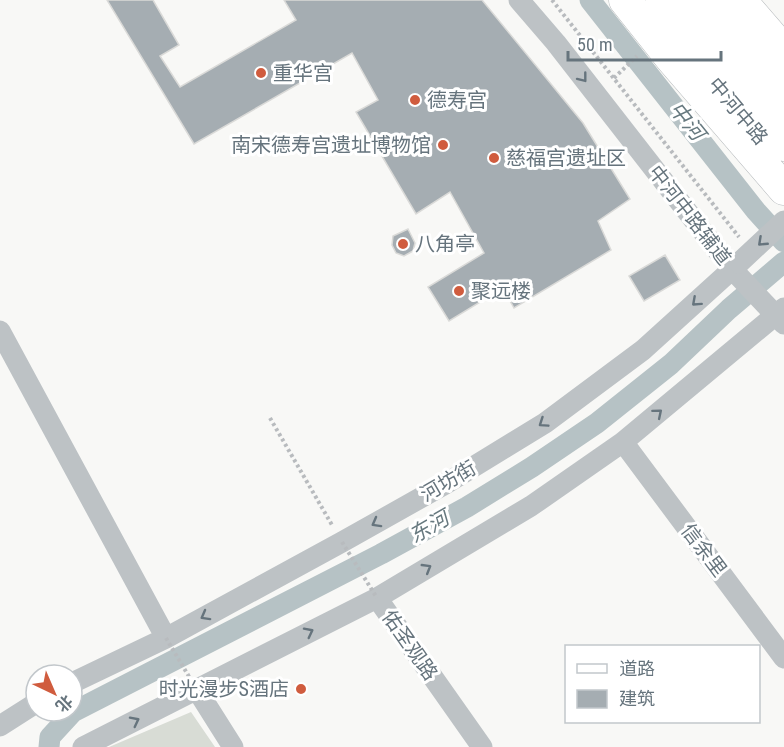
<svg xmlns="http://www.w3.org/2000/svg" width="784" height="747" font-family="'Roboto Condensed','Noto Sans SC',sans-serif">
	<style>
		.green { fill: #d8dcd5 }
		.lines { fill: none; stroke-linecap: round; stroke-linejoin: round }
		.canal { stroke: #b6c2c5; stroke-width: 21 }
		.building { fill: #a5adb2; stroke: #dadad8; stroke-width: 1.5 }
		.major-casing { stroke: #b1b6b9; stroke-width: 28 }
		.highway-casing { stroke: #b3b7ba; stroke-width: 33 }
		.path { stroke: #b8bbbe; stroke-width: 4; stroke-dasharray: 3 3; stroke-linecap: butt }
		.minor { stroke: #bdc2c5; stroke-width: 21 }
		.major { stroke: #fff; stroke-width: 27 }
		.highway { stroke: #fff; stroke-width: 32 }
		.path-bridge { stroke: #b8bbbe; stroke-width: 4; stroke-dasharray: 3 3; stroke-linecap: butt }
		.minor-bridge { stroke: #bdc2c5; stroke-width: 21 }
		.oneway { stroke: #66747d }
		.poi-dot { fill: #d05c3e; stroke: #fff; stroke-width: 2 }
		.labels { text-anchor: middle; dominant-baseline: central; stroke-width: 6; stroke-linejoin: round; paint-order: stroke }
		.poi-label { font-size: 20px; fill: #66747d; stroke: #fff; text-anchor: start }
		.street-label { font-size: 20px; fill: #66747d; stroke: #fff }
		.water-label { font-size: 21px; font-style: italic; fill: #67797f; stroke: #fff }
	</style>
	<rect width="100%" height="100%" fill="#f8f8f6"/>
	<path class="green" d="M191,712L215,747H108H109Z"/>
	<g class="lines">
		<path class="canal" d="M590,0L756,211L784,242
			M49,747L50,737L73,712L381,554L467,507L532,467L597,423L671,364L729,309L784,262"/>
	</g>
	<path class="building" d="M107,0H153L179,45L160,56L180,87L296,20L284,0H482L583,123L630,199L598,221L611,250L514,308L503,288L449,321L428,287L484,253L450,192L416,214L356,112L378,100L352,53L194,144Z
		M408,229L415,243L413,251L404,256L396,253L392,245L393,236Z
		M665,255L680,280L644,301L629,276Z"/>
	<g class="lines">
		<g class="major-casing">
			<path id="major" d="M714,0L784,82"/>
		</g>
		<g class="highway-casing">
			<path id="highway" d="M625,0L671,58L784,189
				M662,0L784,145
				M691,0L784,108
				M740,0L784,51"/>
		</g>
		<path class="path" d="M552,0L739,237
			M614,78L637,56
			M270,418L332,525"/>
		<path class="minor" d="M519,0L556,43L732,269L784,324
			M0,331L166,638
			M623,442L784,658
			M377,598L482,747
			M72,683L166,638L342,542L447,483L545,423L643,350L739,263
			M197,690L233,747
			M0,726L36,703
			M83,747L377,598L531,506L623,442L784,308"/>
		<use href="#major" class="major"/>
		<use href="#highway" class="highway"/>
		<path class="path-bridge" d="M342,542L377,598
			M166,638L197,690"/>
		<path class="minor-bridge" d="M739,263L784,221"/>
	</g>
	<defs><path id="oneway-chevron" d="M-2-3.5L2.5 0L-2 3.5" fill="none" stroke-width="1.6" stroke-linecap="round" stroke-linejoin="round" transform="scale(1.5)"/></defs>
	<g class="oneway">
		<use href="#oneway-chevron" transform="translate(583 78) rotate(52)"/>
		<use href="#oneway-chevron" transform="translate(762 242) rotate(137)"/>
		<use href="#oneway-chevron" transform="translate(696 302) rotate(138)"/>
		<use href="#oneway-chevron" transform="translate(658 413) rotate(-40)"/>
		<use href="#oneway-chevron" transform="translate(543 423) rotate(146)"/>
		<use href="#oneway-chevron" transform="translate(376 523) rotate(151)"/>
		<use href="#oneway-chevron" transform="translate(427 568) rotate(-31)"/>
		<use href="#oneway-chevron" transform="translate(205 616) rotate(151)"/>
		<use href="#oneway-chevron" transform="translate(309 632) rotate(-27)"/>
		<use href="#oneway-chevron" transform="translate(135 721) rotate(-27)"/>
	</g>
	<g class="poi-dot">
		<circle cx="261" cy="73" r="6"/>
		<circle cx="415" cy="100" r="6"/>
		<circle cx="443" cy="145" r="6"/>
		<circle cx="494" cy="158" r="6"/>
		<circle cx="403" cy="244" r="6"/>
		<circle cx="459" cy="291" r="6"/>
		<circle cx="301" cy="689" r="6"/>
	</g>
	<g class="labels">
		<g class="poi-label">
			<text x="273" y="73">重华宫</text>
			<text x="427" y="100">德寿宫</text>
			<text x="431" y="145" text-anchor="end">南宋德寿宫遗址博物馆</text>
			<text x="506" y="158">慈福宫遗址区</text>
			<text x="415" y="244">八角亭</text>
			<text x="471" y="291">聚远楼</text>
			<text x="289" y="689" text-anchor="end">时光漫步S酒店</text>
		</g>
		<g class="street-label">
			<text transform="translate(738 111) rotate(50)">中河中路</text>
			<text transform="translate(690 215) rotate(52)">中河中路辅道</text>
			<text transform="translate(448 481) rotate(-30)">河坊街</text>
			<text transform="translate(704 550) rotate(53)">信余里</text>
			<text transform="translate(410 645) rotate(55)">佑圣观路</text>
		</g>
		<g class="water-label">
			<text transform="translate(687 121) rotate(51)">中河</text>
			<text transform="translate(429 527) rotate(-30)">东河</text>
		</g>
	</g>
	<rect x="565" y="645" width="195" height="78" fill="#ffffff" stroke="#c2c7cb" stroke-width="1.5"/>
	<rect x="577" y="664" width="30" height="9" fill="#ffffff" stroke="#c2c7cb" stroke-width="1.5"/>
	<text x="619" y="675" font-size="18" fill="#66747d">道路</text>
	<rect x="577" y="690" width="30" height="18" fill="#a5adb2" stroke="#c2c7cb" stroke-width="1.5"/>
	<text x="619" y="705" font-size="18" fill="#66747d">建筑</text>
	<g transform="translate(54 693) rotate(136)"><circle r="28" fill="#ffffff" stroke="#c2c7cb" stroke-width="1.5"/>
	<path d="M0-4.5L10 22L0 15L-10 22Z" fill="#d05c3e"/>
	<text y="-9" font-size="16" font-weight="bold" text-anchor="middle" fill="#66747d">北</text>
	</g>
	<path d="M568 51v9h153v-9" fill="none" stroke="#66747d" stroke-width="3"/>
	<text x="577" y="51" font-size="18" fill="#66747d" stroke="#ffffff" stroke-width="4.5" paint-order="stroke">50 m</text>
</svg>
